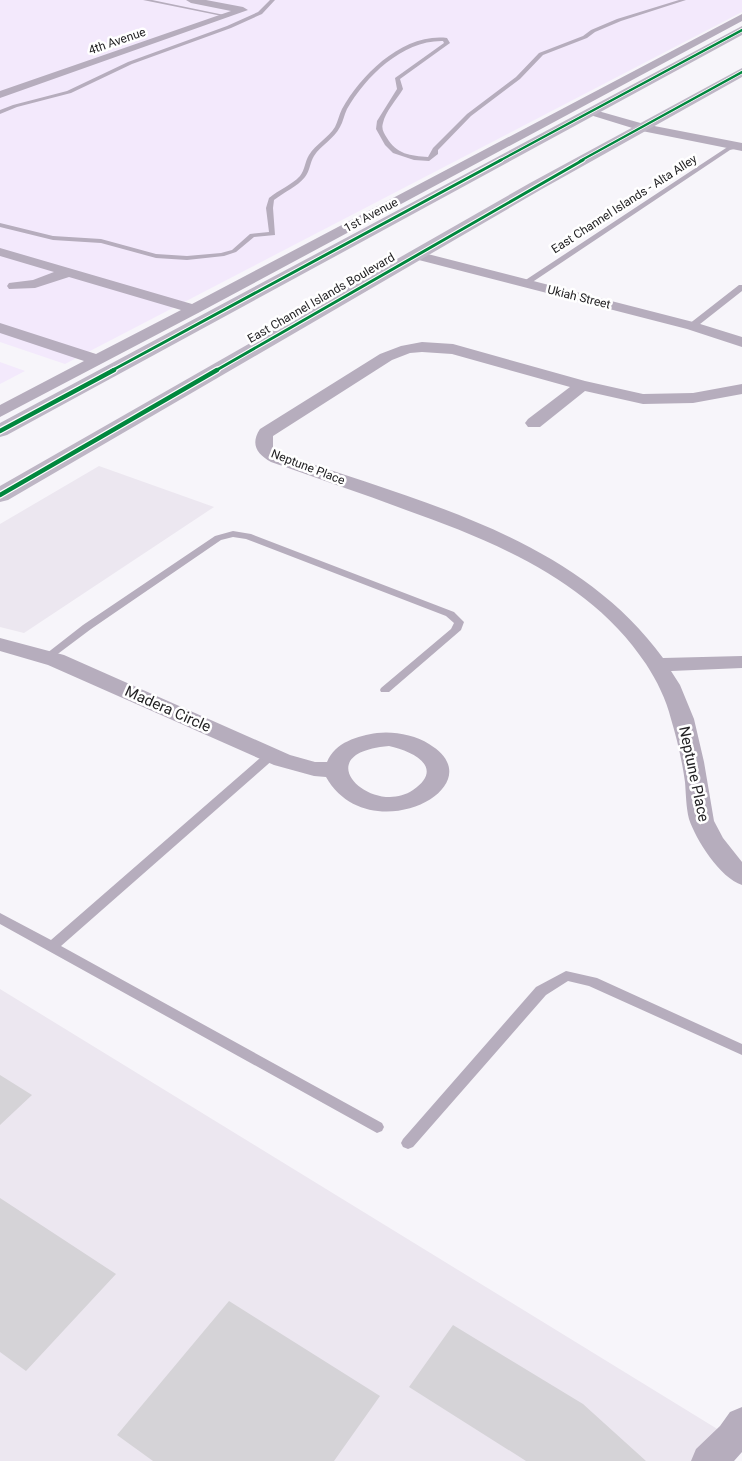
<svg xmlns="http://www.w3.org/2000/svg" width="742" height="1461" font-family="Roboto,sans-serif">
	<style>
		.built { fill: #ece7f0 }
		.green { fill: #f3e9fc }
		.building { fill: #d5d3d7 }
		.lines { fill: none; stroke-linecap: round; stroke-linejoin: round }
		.service { fill: #b6adbd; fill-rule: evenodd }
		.minor { fill: #b6adbd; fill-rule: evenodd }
		.secondary { fill: #beb6c5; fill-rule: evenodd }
		.cycleway-far2-casing { stroke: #fff; stroke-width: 4 }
		.cycleway-far1-casing { stroke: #fff; stroke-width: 5 }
		.cycleway-casing { stroke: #fff; stroke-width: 7 }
		.cycleway-far2 { stroke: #00873e; stroke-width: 2.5 }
		.cycleway-far1 { stroke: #00873e; stroke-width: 3 }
		.cycleway { stroke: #00873e; stroke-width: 4.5 }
		.labels { text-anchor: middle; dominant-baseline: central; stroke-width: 5; stroke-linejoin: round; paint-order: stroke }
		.far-street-label { font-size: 12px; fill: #232224; stroke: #fff }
		.street-label { font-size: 15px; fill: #232224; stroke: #fff }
	</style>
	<rect width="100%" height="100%" fill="#f7f5fa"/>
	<path class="built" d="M99,466L214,507L24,633L0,627V524Z
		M0,989L732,1438L709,1461H0Z"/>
	<path class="green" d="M0,0H742V12L65,364L0,342Z
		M0,362L25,371L0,384Z"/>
	<path class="building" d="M0,1075L32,1095L0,1125Z
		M0,1198L116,1274L26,1371L0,1352Z
		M229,1301L380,1396L334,1461H153L117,1435Z
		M453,1325L583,1404L646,1461H526L409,1387Z"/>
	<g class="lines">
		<path class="service" d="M143,0H152L229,16L227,17Z
			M270,0H275L262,14L231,28L132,64L71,93L17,107L0,114V110L13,105L67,91L128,62L227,26L258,12Z
			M679,0H686L621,21L595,32L587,38L543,55L520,79L471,116L438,150V154L429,161L414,160L393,153L385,145L376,129L377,121L397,89L395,78L444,43L443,41C403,40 366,76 347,109C344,115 343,122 340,127C334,139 321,145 314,156C310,162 310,171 305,177C297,187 284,192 274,200L273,208L275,235L254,237L236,252L224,256L187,260L156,258L101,243L53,240L0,227V223L53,236L101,239L156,254L187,256L221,253L232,250L250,234L269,232L266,208L269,198C278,190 292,185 300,176C305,170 305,161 309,155C316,144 328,138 335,127C338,121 339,115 342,109C362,74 403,33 447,38L450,43L400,79L403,89C397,99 385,112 383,123C381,129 384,133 387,138C396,154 411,156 428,157L433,148L467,114L516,77L539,53L583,36L591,30L617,19Z
			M742,143V147L730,150L528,285L521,283L726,148Z
			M739,285H742V291L695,328H689V324Z
			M233,531L251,534L454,612L464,622L461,630L389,692H381L380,690L381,688L451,629L454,623L446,616L246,539L233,537L221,540L91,629L51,659L47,660L42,657L83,625L215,536Z
			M271,751L277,755L275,758L61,946L382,1123L384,1127L382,1131L377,1133L0,924V913L51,940L267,752Z
			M566,971L597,978L742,1044V1055L589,986L568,981L546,995L413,1147L408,1149L403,1147L401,1143L403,1139L536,987Z"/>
		<path class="minor" d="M186,0H206L243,7L248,10L0,98V91L231,11L191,3Z
			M742,14V21L200,312L0,417V405L84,361L0,333V323L96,354L181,310L69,277L35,288L9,289L7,286L9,283L33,280L54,272L0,256V248L192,304Z
			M591,109L644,124L742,143V151L642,131L587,114L585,112Z
			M416,251L697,323L742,337V347L687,329L411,258L409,255L411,252Z
			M422,342L453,344L585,381L643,394L693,393L742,384V394L693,403L643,404L585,391L540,427H528L525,423L528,419L570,387L452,354L422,352L410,353L392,360L273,436V447L283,454C419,502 574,536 663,658L742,656V668L671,671L680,685L694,719L704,762L714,821L723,838L742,862V885C720,878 696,840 689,819C686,807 686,794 685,782C682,760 677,739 671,719C666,699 657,681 646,664C591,581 496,542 406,510C361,493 316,478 271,462C257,454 250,444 260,429L380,354L401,346Z
			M0,638L64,655L290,755L315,762H327C335,742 358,736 377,733C394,731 415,735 429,744C499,786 369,853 326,777L314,776L274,765L48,665L0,651ZM389,746C412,751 446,767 413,790C372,818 304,753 389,746Z
			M742,1407V1452L734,1461H691L696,1449L720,1426L730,1412Z"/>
		<path class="secondary" d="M742,26V35L7,435L0,437V423Z
			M742,68V77L542,189L8,500L0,502V486L530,183Z"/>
		<g class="cycleway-far2-casing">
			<path id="cycleway-far2" d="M499,161L742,30
				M580,161L742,72"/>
		</g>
		<g class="cycleway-far1-casing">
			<path id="cycleway-far1" d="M111,371L501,160
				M215,371L583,160"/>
		</g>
		<g class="cycleway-casing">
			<path id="cycleway" d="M0,431L114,370
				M0,495L217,370"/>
		</g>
		<use href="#cycleway-far2" class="cycleway-far2"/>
		<use href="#cycleway-far1" class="cycleway-far1"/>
		<use href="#cycleway" class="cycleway"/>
	</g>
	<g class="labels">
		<g class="far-street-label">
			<text transform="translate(117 41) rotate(-19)">4th Avenue</text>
			<text transform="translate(624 204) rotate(-33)">East Channel Islands - Alta Alley</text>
			<text transform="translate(371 215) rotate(-28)">1st Avenue</text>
			<text transform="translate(579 297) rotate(14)">Ukiah Street</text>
			<text transform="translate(321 298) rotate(-30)">East Channel Islands Boulevard</text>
			<text transform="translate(308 467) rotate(21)">Neptune Place</text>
		</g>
		<g class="street-label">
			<text transform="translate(168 709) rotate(24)">Madera Circle</text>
			<text transform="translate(694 774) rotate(78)">Neptune Place</text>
		</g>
	</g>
</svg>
